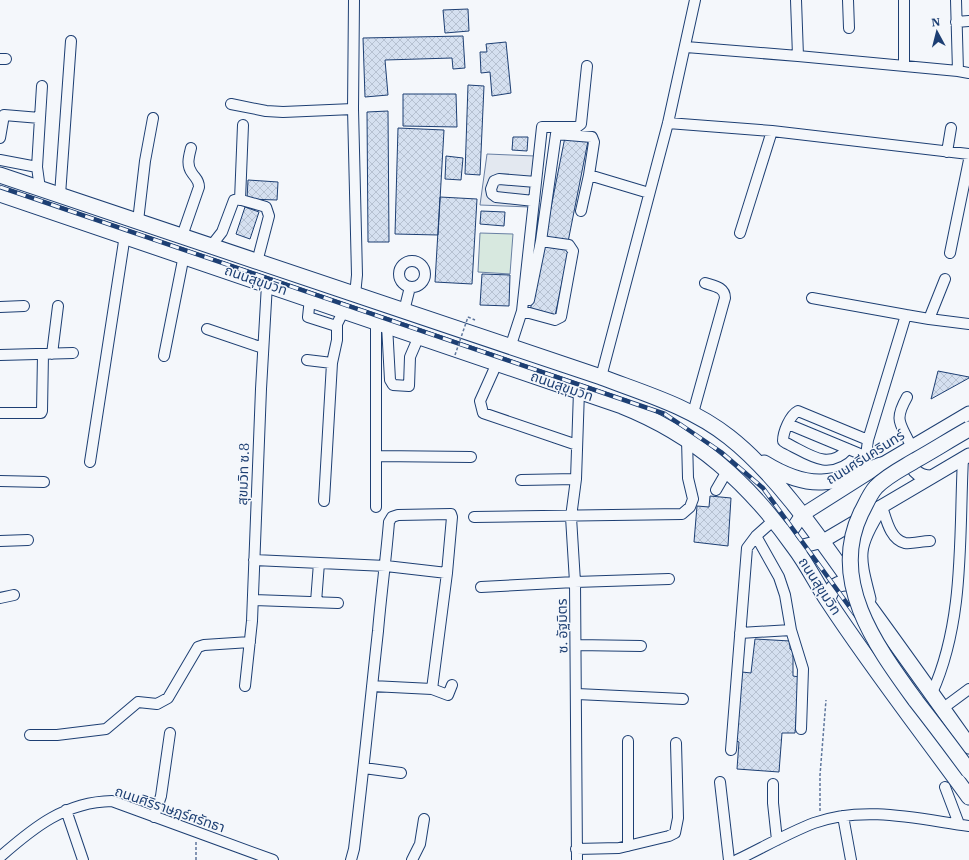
<svg xmlns="http://www.w3.org/2000/svg" width="969" height="860" font-family="'IBM Plex Serif','Noto Sans Thai',serif">
	<style>
		.green { fill: #d7e8df; stroke: #687fa3 }
		.parking { fill: #e3e8f0; stroke: #687fa3 }
		.building { fill: url(#building-cross-hatch); stroke: #1d3f73 }
		.lines { fill: none; stroke-linecap: round; stroke-linejoin: round }
		.minor-casing { stroke: #1d3f73; stroke-width: 12 }
		.major-casing { stroke: #1d3f73; stroke-width: 15 }
		.highway-casing { stroke: #1d3f73; stroke-width: 17 }
		.path { stroke: #5e769c; stroke-width: 1.5; stroke-dasharray: 3 2; stroke-linecap: butt }
		.minor { stroke: #f4f7fb; stroke-width: 10 }
		.major { stroke: #f4f7fb; stroke-width: 13 }
		.highway { stroke: #f4f7fb; stroke-width: 15 }
		.rail-casing { stroke: #1d3f73; stroke-width: 4.5 }
		.rail { stroke: #f4f7fb; stroke-width: 3; stroke-dasharray: 9; stroke-linecap: butt }
		.highway-bridge-casing { stroke: #1d3f73; stroke-width: 17; stroke-linecap: butt }
		.path-bridge { stroke: #5e769c; stroke-width: 1.5; stroke-dasharray: 3 2; stroke-linecap: butt }
		.highway-bridge { stroke: #f4f7fb; stroke-width: 15 }
		.labels { text-anchor: middle; dominant-baseline: central; stroke-width: 3; stroke-linejoin: round; paint-order: stroke }
		.street-label { font-size: 14px; fill: #1d3f73; stroke: #f4f7fb }
	</style>
	<defs>
		<pattern id="building-cross-hatch" width="8" height="8" patternUnits="userSpaceOnUse"><rect width="8" height="8" fill="#d5e0f0"/><path d="M0 0l8 8M0 8l8-8" fill="none" stroke="#b6c1d1"/></pattern>
	</defs>
	<rect width="100%" height="100%" fill="#f4f7fb"/>
	<path class="green" d="M480,233L513,234L510,274L478,272Z"/>
	<path class="parking" d="M487,154L535,156L529,207L480,205Z"/>
	<path class="building" d="M468,9L469,31L445,33L443,10Z
		M463,36L465,68L453,69L452,58L385,60L388,95L365,97L363,38Z
		M506,42L511,93L492,96L490,72L481,73L480,52H487L486,44Z
		M468,85L484,86L480,175L465,174Z
		M403,94H456L457,127L403,126Z
		M388,111L389,242H368L367,112Z
		M398,128L444,130L438,235L395,234Z
		M513,137H528L527,151L512,150Z
		M565,137L588,141L568,242L545,238Z
		M446,156L463,158L461,180L445,179Z
		M248,180L278,182L277,200L247,199Z
		M440,197L477,199L472,284L435,282Z
		M245,207L259,212L250,239L236,234Z
		M481,211L505,212L504,226L480,224Z
		M544,244L569,249L555,316L530,311Z
		M482,274L510,275L509,306L480,305Z
		M938,371L969,377V378L931,399Z
		M710,496L731,498L728,546L694,542L697,506L709,507Z
		M755,639L790,641V649L793,651V676L799,677L795,733H782L779,772L737,769L739,742L736,741L742,672L751,673Z"/>
	<g class="lines">
		<g class="minor-casing">
			<path id="minor" d="M354,0L353,109L357,275L355,295
				M796,0L798,56
				M848,0L849,28
				M904,0V66
				M956,22L969,21
				M686,47L798,56L958,71L956,0
				M0,59H6
				M958,71L969,73
				M231,104L266,111L283,112L353,109
				M668,123L772,131L969,154
				M0,138L4,115L40,118L42,86
				M947,152L951,128
				M0,160L37,167
				M40,189L37,167L40,118
				M60,195L71,41
				M240,200L243,125
				M534,201L496,197L492,194L491,189L494,181L499,179L536,182
				M581,211L589,175
				M138,221L145,161L153,118
				M740,233L772,131
				M182,236L199,187C199,180 196,179 192,173C186,165 189,156 191,148
				M211,246L222,232L234,200L238,199L266,207L269,216L257,262
				M950,253L969,160
				M399 274a13 13 0 1 1 26 0a13 13 0 1 1-26 0Z
				M310,298L308,317L333,325L337,324
				M812,298L906,315L868,440L864,472
				M529,300L541,241L556,134L592,137L594,142L589,175L649,193
				M0,307L24,306
				M404,311L410,287
				M522,311L555,320L561,317L573,251L569,245L541,241
				M906,315L929,319L945,279
				M929,319L969,324
				M376,321V507
				M387,325L390,380L393,385L409,386L410,357L419,336
				M207,329L263,348
				M510,348L522,311L542,127H577L581,124L587,66
				M52,354L58,306
				M0,355L73,353
				M164,356L184,255
				M307,360L332,363
				M497,363L480,401L483,413L577,445
				M601,377L668,123L695,0
				M907,397C893,422 901,423 911,446
				M0,413H41L42,411L43,354
				M693,413L725,298C725,287 714,286 705,283
				M788,424L865,456
				M848,449C828,471 809,454 786,443L783,441C783,432 790,415 798,411L868,440
				M377,456L471,457
				M90,462L125,235
				M521,480L576,479
				M0,481L44,482
				M716,490L727,471
				M324,501L332,363L337,340V324L344,310
				M882,507C886,518 890,540 905,543C912,544 922,541 930,541
				M474,517L682,514L690,507L693,499L688,478L687,439
				M756,536L779,577L785,595L791,630L803,669L801,729
				M0,541L28,540
				M254,560L386,566L447,573
				M481,587L575,582L669,579
				M0,598L14,595
				M253,600L338,603
				M316,602L319,563
				M740,633L791,630
				M576,645L641,646
				M245,686L252,621L261,389L267,284
				M432,689L448,695L452,685
				M932,693C965,620 959,536 963,458
				M577,694L683,699
				M942,709L969,689
				M30,735H57L106,729L138,702L157,704L168,698L198,647L204,645L250,642
				M731,750L747,548L756,536L774,520
				M364,768L401,773
				M720,782L729,860
				M773,784V803L777,840
				M945,787L959,824
				M66,810L83,860
				M843,816L851,860
				M154,817L161,796L170,733
				M628,846V741
				M576,849L619,848L669,836L675,833L678,818L676,743
				M0,857C34,827 65,802 112,801L273,860
				M351,860L354,849C363,776 370,704 378,631C381,595 386,559 389,522L392,517L398,515L451,514L452,517L447,573L432,689L372,686
				M412,860L420,844L424,819
				M577,860L575,582L571,517L576,479L579,391
				M737,860C762,848 788,833 814,823C864,805 918,819 969,826"/>
		</g>
		<g class="major-casing">
			<path id="major" d="M911,454C909,468 917,477 931,477
				M787,537L802,515L881,465L969,413
				M795,548L823,541L969,455"/>
		</g>
		<g class="highway-casing">
			<path id="highway" d="M0,175L601,377C646,394 691,407 729,437C775,473 817,534 851,582C891,636 930,691 969,746
				M0,194L622,406C695,435 749,483 794,547C807,564 816,583 828,601C872,668 922,732 969,797
				M764,463C811,492 832,484 881,465
				M868,599C857,556 854,548 879,509
				M828,600C831,586 838,582 852,583"/>
		</g>
		<path class="path" d="M468,317L475,320
			M820,811V775L826,700
			M196,860V842"/>
		<use href="#minor" class="minor"/>
		<use href="#major" class="major"/>
		<use href="#highway" class="highway"/>
		<g class="rail-casing">
			<path id="rail" d="M0,187L665,414L721,452L763,488L969,771"/>
		</g>
		<use href="#rail" class="rail"/>
		<g class="highway-bridge-casing">
			<path id="highway-bridge" d="M969,429C951,439 934,450 916,460C903,468 888,475 876,487C869,495 866,504 861,513C828,582 877,647 916,701C934,724 952,748 969,771"/>
		</g>
		<path class="path-bridge" d="M455,355L468,317"/>
		<use href="#highway-bridge" class="highway-bridge"/>
	</g>
	<g class="labels">
		<g class="street-label">
			<text transform="translate(256 280) rotate(19)">ถนนสุขุมวิท</text>
			<text transform="translate(562 386) rotate(19)">ถนนสุขุมวิท</text>
			<text transform="translate(865 457) rotate(-32)">ถนนศรีนครินทร์</text>
			<text transform="translate(243 474) rotate(-88)">สุขมวิท ซ.8</text>
			<text transform="translate(820 586) rotate(57)">ถนนสุขุมวิท</text>
			<text transform="translate(562 626) rotate(-91)">ซ. อัฐมิตร</text>
			<text transform="translate(170 809) rotate(19)">ถนนศิริราษฎร์ศรัทธา</text>
		</g>
	</g>
	<g transform="translate(937 32) rotate(353)" stroke="#f4f7fb" stroke-width="3" paint-order="stroke">
	<path d="M0-3L7 15L0 10L-7 15Z" fill="#1d3f73"/>
	<text y="-6" font-size="11" font-weight="bold" text-anchor="middle" fill="#1d3f73">N</text>
	</g>
</svg>
